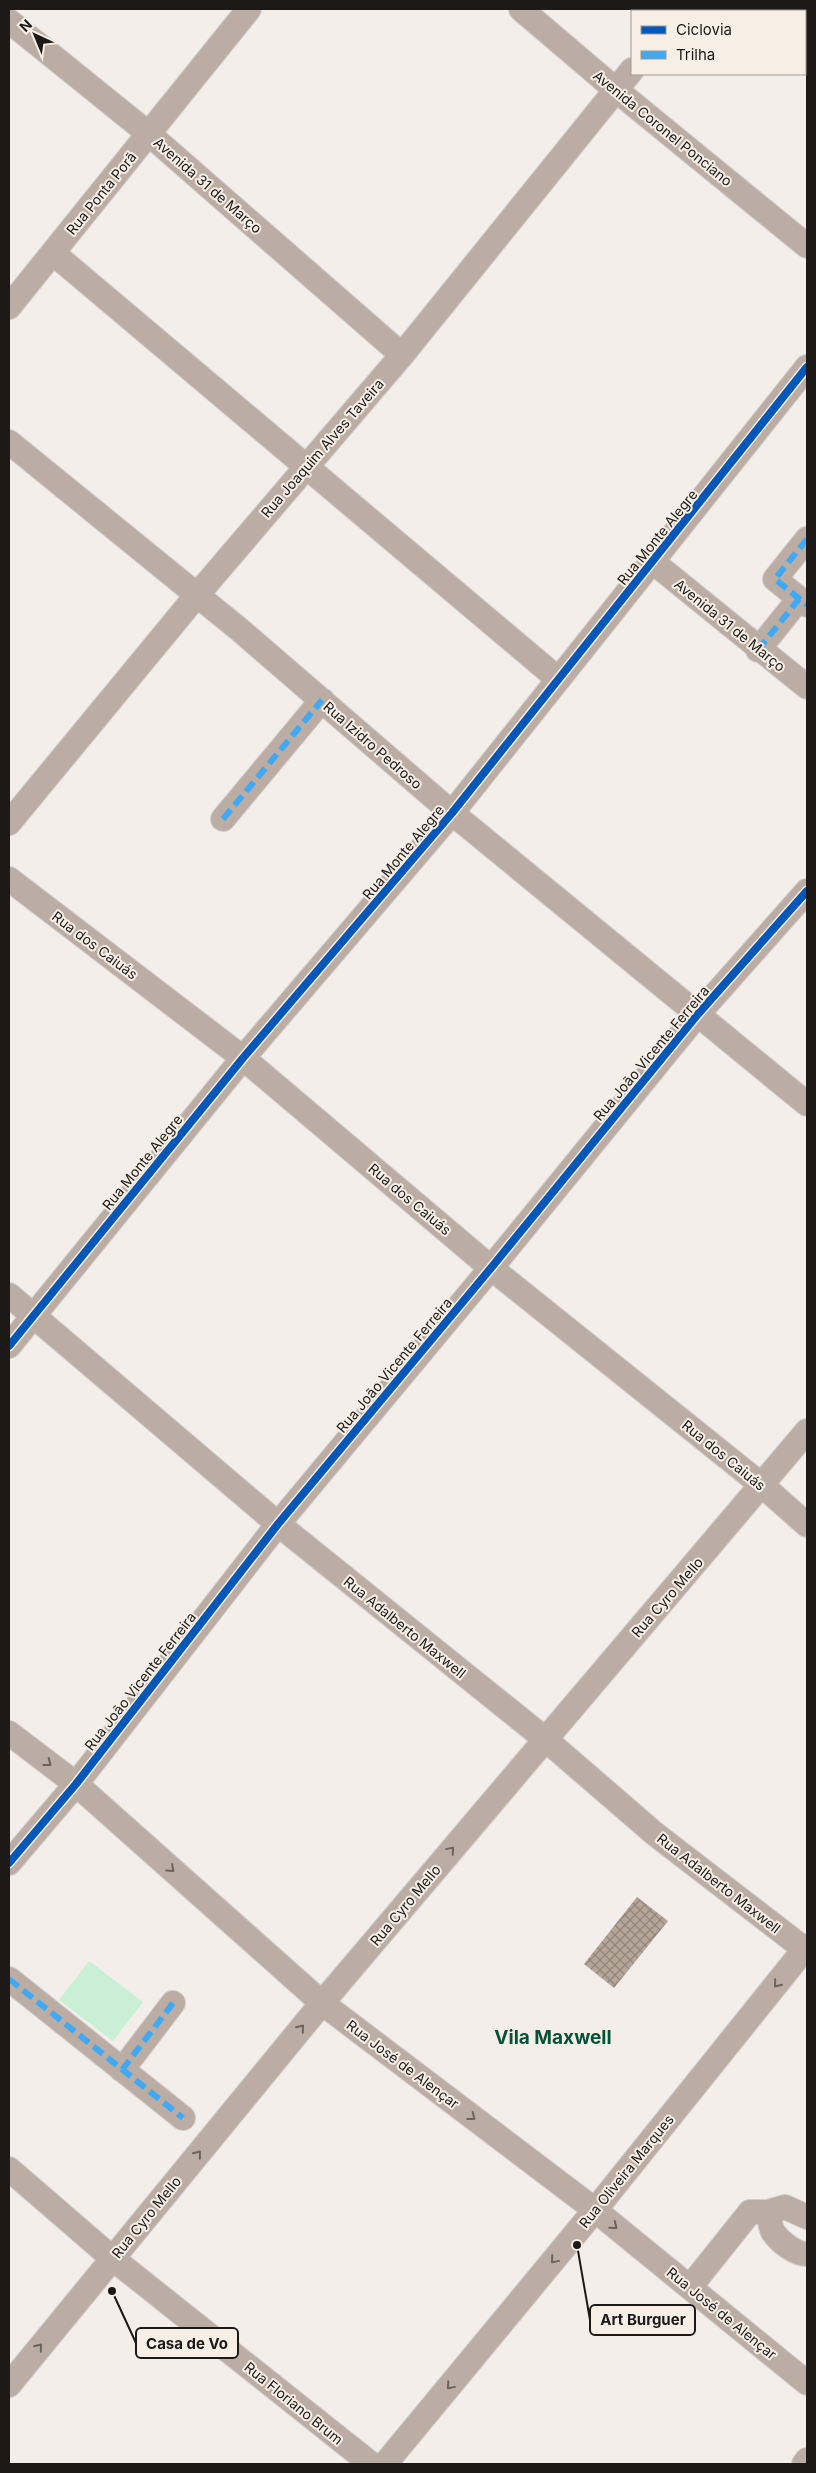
<svg xmlns="http://www.w3.org/2000/svg" width="816" height="2473" font-family="Inter,sans-serif">
	<style>
		.grass { fill: #c9f0d5 }
		.building { fill: url(#building-cross-hatch) }
		.lines { fill: none; stroke-linecap: round; stroke-linejoin: round }
		.minor-casing { stroke: #d0ccc9; stroke-width: 26 }
		.minor { stroke: #bbada3; stroke-width: 24 }
		.quiet { stroke: #3fa9f5; stroke-width: 6; stroke-dasharray: 12 6; stroke-linecap: butt }
		.cycleway-casing { stroke: #f7eee6; stroke-width: 11 }
		.cycleway { stroke: #0057b8; stroke-width: 8 }
		.oneway { stroke: #6c635c }
		.labels { text-anchor: middle; dominant-baseline: central; stroke-width: 4; stroke-linejoin: round; paint-order: stroke }
		.street-label { font-size: 14px; fill: #1c1916; stroke: #f7eee6 }
		.district-label { font-size: 19px; font-weight: bold; fill: #00523b; stroke: #f7eee6 }
		.leader { fill: none; stroke: #1c1916; stroke-width: 2 }
		.callout-dot { fill: #1c1916; stroke: #f7eee6; stroke-width: 2 }
		.callout { fill: #f7eee6; stroke: #1c1916; stroke-width: 2 }
		.callout-label { font-size: 15px; text-anchor: middle; font-weight: bold; fill: #1c1916 }
	</style>
	<defs>
		<pattern id="building-cross-hatch" width="8" height="8" patternUnits="userSpaceOnUse" patternTransform="scale(1.25)"><rect width="8" height="8" fill="#b5a699"/><path d="M0 0l8 8M0 8l8-8" fill="none" stroke="#92867c"/></pattern>
	</defs>
	<rect width="100%" height="100%" fill="#f3eeea"/>
	<path class="grass" d="M89,1961L143,2002L113,2041L59,2000Z"/>
	<path class="building" d="M637,1897L668,1921L614,1988L584,1964Z"/>
	<g class="lines">
		<g class="minor-casing">
			<path id="minor" d="M521,9L616,90L807,246
				M680,11L682,9
				M9,21L149,134L402,355
				M53,253L558,679
				M9,307L249,9
				M9,442L240,630L452,813L807,1104
				M807,539L775,579L807,605
				M653,562L807,687
				M758,650L799,599
				M223,819L322,700
				M9,823L197,595L402,355L632,70
				M9,879L243,1058L491,1268L763,1486L807,1525
				M9,1295L278,1524L545,1739L655,1834L807,1951
				M9,1346L243,1058L452,813L807,367
				M9,1733L76,1784L322,2003L595,2210L807,2383
				M9,1863L76,1784L278,1524L491,1268L698,1014L807,891
				M9,1979L183,2118
				M122,2070L173,2003
				M9,2169L112,2258L371,2464
				M768,2212C770,2218 770,2227 773,2232C780,2242 795,2254 807,2254
				M690,2287L750,2212H768L785,2207L807,2217
				M9,2385L322,2003L807,1431
				M385,2464L595,2210L807,1946
				M804,2464L807,2460"/>
		</g>
		<use href="#minor" class="minor"/>
		<path class="quiet" d="M807,539L775,579L807,605
			M758,650L799,599
			M223,819L322,700
			M9,1979L183,2118
			M122,2070L173,2003"/>
		<g class="cycleway-casing">
			<path id="cycleway" d="M9,1346L243,1058L452,813L807,367
				M9,1863L76,1784L278,1524L491,1268L698,1014L807,891"/>
		</g>
		<use href="#cycleway" class="cycleway"/>
	</g>
	<defs><path id="oneway-chevron" d="M-2-3.5L2.5 0L-2 3.5" fill="none" stroke-width="1.6" stroke-linecap="round" stroke-linejoin="round" transform="scale(1.25)"/></defs>
	<g class="oneway">
		<use href="#oneway-chevron" transform="translate(48 1763) rotate(37)"/>
		<use href="#oneway-chevron" transform="translate(451 1850) rotate(-50)"/>
		<use href="#oneway-chevron" transform="translate(171 1869) rotate(42)"/>
		<use href="#oneway-chevron" transform="translate(777 1984) rotate(129)"/>
		<use href="#oneway-chevron" transform="translate(301 2028) rotate(-51)"/>
		<use href="#oneway-chevron" transform="translate(472 2117) rotate(37)"/>
		<use href="#oneway-chevron" transform="translate(198 2154) rotate(-51)"/>
		<use href="#oneway-chevron" transform="translate(614 2226) rotate(39)"/>
		<use href="#oneway-chevron" transform="translate(554 2260) rotate(130)"/>
		<use href="#oneway-chevron" transform="translate(39 2347) rotate(-51)"/>
		<use href="#oneway-chevron" transform="translate(450 2386) rotate(130)"/>
	</g>
	<g class="labels">
		<g class="street-label">
			<text transform="translate(663 128) rotate(39)">Avenida Coronel Ponciano</text>
			<text transform="translate(208 185) rotate(41)">Avenida 31 de Março</text>
			<text transform="translate(101 193) rotate(-51)">Rua Ponta Porã</text>
			<text transform="translate(322 448) rotate(-49)">Rua Joaquim Alves Taveira</text>
			<text transform="translate(657 537) rotate(-51)">Rua Monte Alegre</text>
			<text transform="translate(730 625) rotate(39)">Avenida 31 de Março</text>
			<text transform="translate(373 745) rotate(41)">Rua Izidro Pedroso</text>
			<text transform="translate(403 852) rotate(-50)">Rua Monte Alegre</text>
			<text transform="translate(95 945) rotate(37)">Rua dos Caiuás</text>
			<text transform="translate(651 1053) rotate(-50)">Rua João Vicente Ferreira</text>
			<text transform="translate(142 1162) rotate(-51)">Rua Monte Alegre</text>
			<text transform="translate(410 1199) rotate(40)">Rua dos Caiuás</text>
			<text transform="translate(394 1365) rotate(-50)">Rua João Vicente Ferreira</text>
			<text transform="translate(724 1455) rotate(39)">Rua dos Caiuás</text>
			<text transform="translate(667 1597) rotate(-49)">Rua Cyro Mello</text>
			<text transform="translate(405 1627) rotate(39)">Rua Adalberto Maxwell</text>
			<text transform="translate(140 1681) rotate(-52)">Rua João Vicente Ferreira</text>
			<text transform="translate(719 1883) rotate(38)">Rua Adalberto Maxwell</text>
			<text transform="translate(405 1905) rotate(-50)">Rua Cyro Mello</text>
			<text transform="translate(403 2064) rotate(37)">Rua José de Alençar</text>
			<text transform="translate(626 2171) rotate(-51)">Rua Oliveira Marques</text>
			<text transform="translate(146 2217) rotate(-51)">Rua Cyro Mello</text>
			<text transform="translate(722 2313) rotate(39)">Rua José de Alençar</text>
			<text transform="translate(294 2403) rotate(39)">Rua Floriano Brum</text>
		</g>
		<g class="district-label">
			<text x="553" y="2037">Vila Maxwell</text>
		</g>
	</g>
	<path class="leader" d="M577 2245L590 2320M112 2291L136 2343"/>
	<g class="callout-dot">
		<circle cx="577" cy="2245" r="5"/>
		<circle cx="112" cy="2291" r="5"/>
	</g>
	<g class="callout">
		<rect x="590" y="2305" width="105" height="30" rx="5"/>
		<rect x="136" y="2328" width="102" height="30" rx="5"/>
	</g>
	<g class="callout-label">
		<text x="643" y="2325">Art Burguer</text>
		<text x="187" y="2349">Casa de Vo</text>
	</g>
	<rect width="816" height="2473" fill="none" stroke="#1c1916" stroke-width="20"/>
	<rect x="631" y="10" width="175" height="65" fill="#f7eee6" stroke="#9f9993"/>
	<rect x="641" y="26" width="25" height="8" fill="#0057b8" stroke="#9f9993"/>
	<text x="676" y="35" font-size="15" fill="#1c1916">Ciclovia</text>
	<rect x="641" y="51" width="25" height="8" fill="#3fa9f5" stroke="#9f9993"/>
	<text x="676" y="60" font-size="15" fill="#1c1916">Trilha</text>
	<g transform="translate(35 35) rotate(316)" stroke="#f7eee6" stroke-width="4" paint-order="stroke">
	<path d="M0-4L9 19L0 12L-9 19Z" fill="#1c1916"/>
	<text y="-8" font-size="14" font-weight="bold" text-anchor="middle" fill="#1c1916">N</text>
	</g>
</svg>
